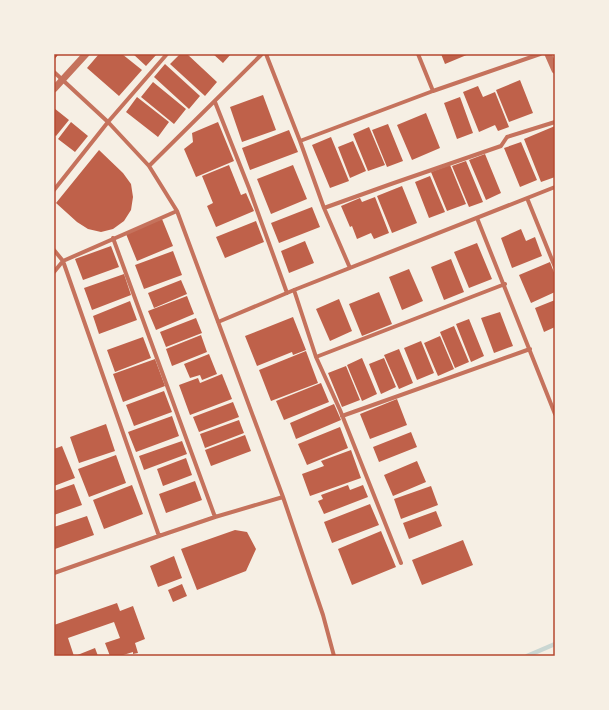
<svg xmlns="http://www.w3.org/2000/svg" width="609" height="710" font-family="'Source Sans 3',sans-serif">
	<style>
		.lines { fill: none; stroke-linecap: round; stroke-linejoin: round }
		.stream { stroke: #c9d6d2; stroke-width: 4.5 }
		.building { fill: #bf614a }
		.path { stroke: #b5482f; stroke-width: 2.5 }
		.minor { stroke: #c5725c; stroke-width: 4 }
		.tertiary { stroke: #c5725c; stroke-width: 7 }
		.neatline { fill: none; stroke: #b5482f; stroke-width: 1.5 }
	</style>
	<rect width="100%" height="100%" fill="#f6efe4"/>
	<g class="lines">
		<path class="stream" d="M527,656L555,644"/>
	</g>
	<path class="building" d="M99,54H122L142,70L119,96L87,68Z
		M133,54H157L146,66Z
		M180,54H187L217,82L205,96L170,64Z
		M213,54H231L223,63Z
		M441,54H469L445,64Z
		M165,64L200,96L189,109L154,77Z
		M520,80L533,113L509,122L496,90Z
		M153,82L186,109L174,124L141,97Z
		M478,86L483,97L495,92L509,127L498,131L495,125L479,132L463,92Z
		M263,95L276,130L242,142L230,107Z
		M137,97L169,122L158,137L126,112Z
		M460,97L473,133L457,139L444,103Z
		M54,108L69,120L56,136L54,135Z
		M426,113L440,148L412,160L397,125Z
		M71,122L88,136L75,152L58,139Z
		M218,122L234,161L196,177L184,149L193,142L192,133Z
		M388,124L403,161L387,167L372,130Z
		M555,126V177L541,182L524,139Z
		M369,127L385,165L368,171L353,134Z
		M289,130L298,152L250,170L242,148Z
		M331,137L349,181L330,188L312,145Z
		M353,141L366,171L350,178L338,147Z
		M521,142L537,180L520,187L504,148Z
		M99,150L123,173L131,184L133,197L131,210L124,221L113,229L101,232L88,229L77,222L56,203Z
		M485,154L501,193L486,200L469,160Z
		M466,161L483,202L469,207L452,166Z
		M229,165L241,195L246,193L254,211L216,227L207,206L213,203L202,176Z
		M293,165L307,199L271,214L257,179Z
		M450,165L466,204L447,211L431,172Z
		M430,176L445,212L429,218L415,182Z
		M402,186L417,223L392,233L377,196Z
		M375,197L389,233L374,239L371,233L357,239L352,226L350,227L341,206L360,198L362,202Z
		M312,207L320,227L279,243L271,223Z
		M162,219L173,246L137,261L126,234Z
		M256,221L264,242L225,258L216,237Z
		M521,229L526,241L535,237L542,256L512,268L501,238Z
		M305,241L314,263L289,273L281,251Z
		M477,243L492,279L469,288L454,252Z
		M111,246L119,267L83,280L75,259Z
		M173,251L182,275L144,289L135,265Z
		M451,259L464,292L444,300L431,267Z
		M550,262L555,275V292L531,303L519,275Z
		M409,269L423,301L402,310L389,277Z
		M124,274L131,295L92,310L84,288Z
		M181,280L187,294L154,308L148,293Z
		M379,292L392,324L362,336L349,304Z
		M187,296L194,314L156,330L148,311Z
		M339,299L352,331L330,341L316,309Z
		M555,300V327L544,332L535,308Z
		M130,301L137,320L99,334L93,316Z
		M500,312L513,346L494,353L481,318Z
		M293,317L306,350L293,355L292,352L257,366L245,336Z
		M196,318L202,333L166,347L160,332Z
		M469,319L484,356L471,362L456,324Z
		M454,326L469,362L455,368L440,332Z
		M201,335L207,352L172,366L166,349Z
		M440,336L454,369L438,376L424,343Z
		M143,337L151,358L115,372L107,350Z
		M421,341L434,373L417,380L404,348Z
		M399,349L413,383L399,389L384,355Z
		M306,351L318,383L271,401L259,370Z
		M209,354L217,374L202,380L200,375L190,378L184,364Z
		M362,358L377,394L362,401L347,365Z
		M384,358L396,387L381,394L369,364Z
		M155,359L165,386L123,402L113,374Z
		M346,366L360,400L342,407L328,373Z
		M222,374L232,399L190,415L179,385L198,378L200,383Z
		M321,383L329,402L284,420L276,401Z
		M164,391L172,412L134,426L126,405Z
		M397,399L407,425L370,439L360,414Z
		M233,402L239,417L199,432L193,417Z
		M334,404L341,420L296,439L290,423Z
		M172,416L179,436L136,452L128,432Z
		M239,420L244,433L205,448L200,434Z
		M106,424L115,451L79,463L70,437Z
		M340,427L348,448L307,465L298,444Z
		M411,432L417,447L379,462L373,447Z
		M245,435L251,451L211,466L205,450Z
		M182,441L187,454L144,470L139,456Z
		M62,446L75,478L54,486V449Z
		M351,450L361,478L310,496L302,474L324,466L321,461Z
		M116,455L126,483L89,497L78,469Z
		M186,458L192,475L163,486L157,469Z
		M417,461L426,482L393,496L384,475Z
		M195,481L202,500L166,513L159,494Z
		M74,484L82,505L54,515V491Z
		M132,485L143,514L104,529L93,500Z
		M348,485L350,490L363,485L368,497L324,514L318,501L323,499L321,495Z
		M431,486L438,505L401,519L394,499Z
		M370,504L379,525L332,543L324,522Z
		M436,511L442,526L409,539L403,523Z
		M87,516L94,535L55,549L54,527Z
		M235,530L247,532L256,549L246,571L197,590L181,549Z
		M381,531L396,567L352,585L338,549Z
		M463,540L473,565L422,585L412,560Z
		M174,556L182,578L158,587L150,566Z
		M182,584L187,596L173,602L168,590Z
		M117,603L120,611L133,606L145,639L135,643L138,653L133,654V652L120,656H110L105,643L120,638L114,622L68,638L74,656H54V625Z
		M95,648L98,656H75Z"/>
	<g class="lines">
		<path class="path" d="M54,58L57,54"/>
		<path class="minor" d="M266,54L300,141L324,208L350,268
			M418,54L433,91L540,54
			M54,72L108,122L149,166L177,211L283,497L323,615L334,656
			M215,102L249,188L287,293
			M300,141L433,91
			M149,166L262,54
			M54,190L108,122L167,54
			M527,198L555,267
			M324,208L391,184L501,146L507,137L555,122
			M477,218L555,414
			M113,238L215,517
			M54,250L63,261L159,536L215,517L283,497
			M54,272L63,261L177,211
			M294,290L316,357L340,410L401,563
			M218,322L294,290L555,187
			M316,357L505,284
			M342,416L530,349
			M54,573L159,536"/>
		<path class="tertiary" d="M548,54L555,70
			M54,89L86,54"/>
	</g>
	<rect width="609" height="710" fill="none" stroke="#f6efe4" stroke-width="110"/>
	<rect x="55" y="55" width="499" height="600" class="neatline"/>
</svg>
